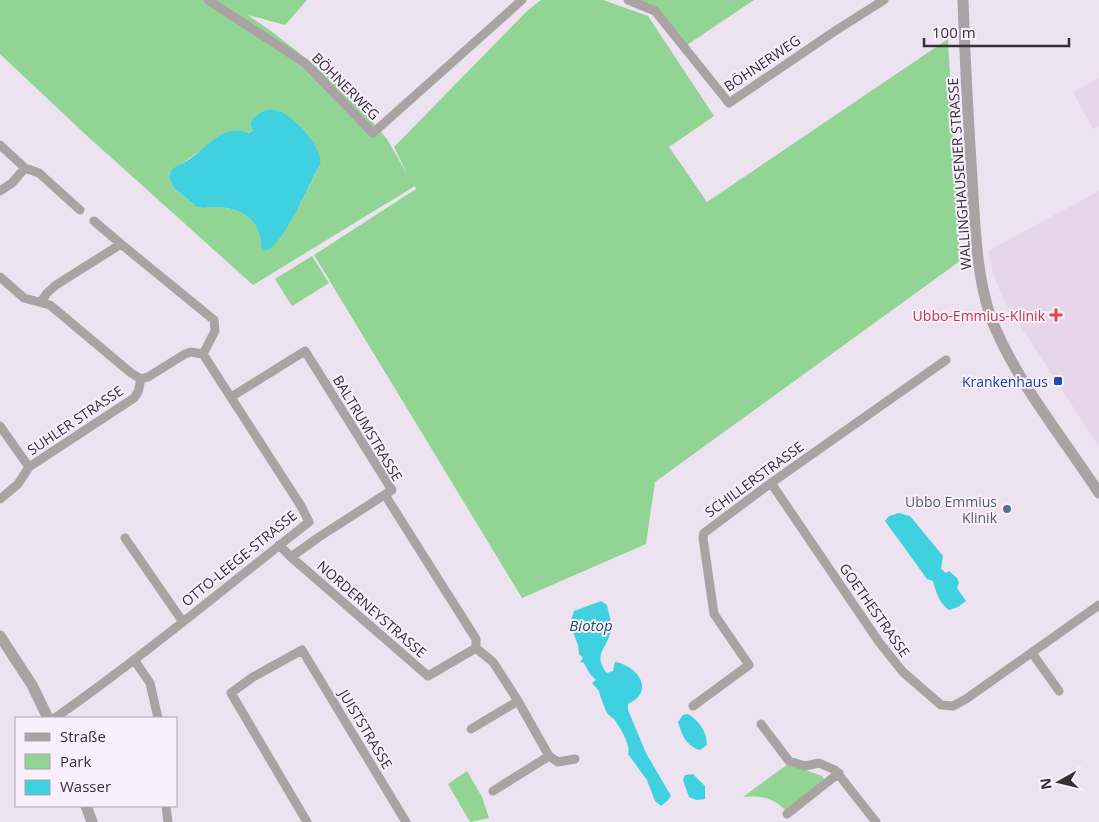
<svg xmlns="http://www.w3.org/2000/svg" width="1099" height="822" font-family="'Open Sans',sans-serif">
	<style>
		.built { fill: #e5d6ea }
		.green { fill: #92d494; fill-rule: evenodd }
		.water { fill: #40d1e1 }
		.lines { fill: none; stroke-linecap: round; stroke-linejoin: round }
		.minor { stroke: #aba3a3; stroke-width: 9 }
		.tertiary { stroke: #aba3a3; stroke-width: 11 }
		.health-dot { fill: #e0444e; stroke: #f9effd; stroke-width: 2 }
		.transit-dot { fill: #1a4fb4; stroke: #f9effd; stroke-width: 2 }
		.service-dot { fill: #5c6f8a; stroke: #f9effd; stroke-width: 2 }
		.labels { text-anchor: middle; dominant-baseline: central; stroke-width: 4; stroke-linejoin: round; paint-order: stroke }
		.street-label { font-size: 14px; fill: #343036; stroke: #f9effd }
		.health-label { font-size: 14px; fill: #be3a42; stroke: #f9effd; text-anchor: end }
		.transit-label { font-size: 14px; fill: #164399; stroke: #f9effd; text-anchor: end }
		.service-label { font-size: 14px; fill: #4e5e75; stroke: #f9effd; text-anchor: end }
		.water-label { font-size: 15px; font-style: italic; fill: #19555b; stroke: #f9effd }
	</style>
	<rect width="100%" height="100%" fill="#ece2f0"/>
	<path class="built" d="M1099,78V126L1093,129L1073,92Z
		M1099,191V447L1003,299L994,276L988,251Z"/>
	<path class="green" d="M0,0H307L285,25L248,15L275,34L344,89L387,139L407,174L394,147L527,11L541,0H603L648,16L714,116L669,147L707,202L948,39L960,261L655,482L646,544L522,598L314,255L416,189L415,186L253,285L85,134L0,54ZM270,109C301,117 309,137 320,165L299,206L261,247C261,220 242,208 217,207C210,207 204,209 197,207L174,188L169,178V174L174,169L207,146L245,131L250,133L253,131L250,124L256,115Z
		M639,0H754L687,45Z
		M312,256L329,283L292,306L275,279Z
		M788,764L822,776L825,781L786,811C774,798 760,795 743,797Z
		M467,771L482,797L489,818L470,822L448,784Z"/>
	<path class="water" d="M270,109C275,110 280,111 285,114C298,121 324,150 320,165C309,183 284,246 265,251L261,247C261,220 242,208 217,207C210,207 204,209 197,207L174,188L169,178C169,174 171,171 174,168C180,164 186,162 191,158C204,149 215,135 230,131C236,130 244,130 249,133L253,131L250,124C253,115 261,112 270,109Z
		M899,513L910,516L943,556L941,569L946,573L949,571L957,578L959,583L957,588L966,601L958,607L949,610C939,603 936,592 933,581L927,579L885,521L889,516Z
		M601,601L607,605C608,612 612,621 611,629C609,648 591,653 607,673L613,671L615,662C639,666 655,692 628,704V710L646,753L671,796L667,801L661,806L655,801L647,780L628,754C631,746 621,729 616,722C614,718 609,716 607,713C606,711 599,694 599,691L592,683L596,680L590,674L584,663L580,662L583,658L579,654L578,645L573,632H568C567,626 573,617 574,611Z
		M688,714C699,721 707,731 707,745L700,750C686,746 682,735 678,722L683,715Z
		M693,774L705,786V799L696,800L689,797L683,780L685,775Z"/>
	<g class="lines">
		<path class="minor" d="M208,0L305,63L373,133L522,0
			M628,0L655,11L729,103L838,29L884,0
			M0,145L25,168L39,173L80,210
			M0,191L12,183L25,168
			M94,221L121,244
			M0,277L24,298L50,305L131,373L141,379
			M231,397L305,351L392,490L319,537L291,557
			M0,426L29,467
			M771,483L879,642L903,672L941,705L953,706L966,699L1099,605
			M0,499L18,484L29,467L134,398L138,392L141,379L148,377L185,354L191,352L203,354L215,331L214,320L121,244L56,285L47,293L41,302
			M125,538L183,622
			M279,545L291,557L428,676L476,648V639L385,495
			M476,648L493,662L518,701L549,756L493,791
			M1032,653L1059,691
			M135,661L150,683L158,718
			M693,706L749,665L714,614L703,538L704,533L771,483L946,360
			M55,718C142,657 225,588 309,522L301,506L203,354
			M761,724L789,761L805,766L819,763L835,770L876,822
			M471,729L518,701
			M549,756L558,762L575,759
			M166,806L168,822
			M787,814L839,773
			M307,822L231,693L253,677L302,650L406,822"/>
		<path class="tertiary" d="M963,0C965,59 968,118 972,178C975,225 976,286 996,330C1022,389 1064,439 1099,493
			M0,636L32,685L48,718
			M86,806L92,822"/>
	</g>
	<path class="health-dot" d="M1053.5 307.5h5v5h5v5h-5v5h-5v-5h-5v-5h5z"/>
	<rect class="transit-dot" x="1053" y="376" width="10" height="10" rx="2.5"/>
	<circle class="service-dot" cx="1007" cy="509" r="5"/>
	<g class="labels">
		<g class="street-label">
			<text transform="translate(762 63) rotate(-34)">BÖHNERWEG</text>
			<text transform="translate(346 86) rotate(45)">BÖHNERWEG</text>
			<text transform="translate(959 174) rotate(-94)">WALLINGHAUSENER STRASSE</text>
			<text transform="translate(75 420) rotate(-34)">SUHLER STRASSE</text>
			<text transform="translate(368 428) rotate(59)">BALTRUMSTRASSE</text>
			<text transform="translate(754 479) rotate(-36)">SCHILLERSTRASSE</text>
			<text transform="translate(239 558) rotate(-39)">OTTO-LEEGE-STRASSE</text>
			<text transform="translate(372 609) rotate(41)">NORDERNEYSTRASSE</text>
			<text transform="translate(875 610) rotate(55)">GOETHESTRASSE</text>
			<text transform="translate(366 729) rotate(59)">JUISTSTRASSE</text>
		</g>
		<g class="health-label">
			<text x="1045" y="315">Ubbo-Emmius-Klinik</text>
		</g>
		<g class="transit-label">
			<text x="1048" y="381">Krankenhaus</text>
		</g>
		<g class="service-label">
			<text x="997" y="501">Ubbo Emmius<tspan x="997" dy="16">Klinik</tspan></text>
		</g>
		<g class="water-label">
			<text x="591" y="625">Biotop</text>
		</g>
	</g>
	<rect x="15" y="717" width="162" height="90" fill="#f9effd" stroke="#aaa3ad"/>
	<rect x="25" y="733" width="25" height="8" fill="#aba3a3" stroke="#aaa3ad"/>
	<text x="60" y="742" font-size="15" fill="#343036">Straße</text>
	<rect x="25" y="754" width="25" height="15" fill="#92d494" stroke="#aaa3ad"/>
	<text x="60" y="767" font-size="15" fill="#343036">Park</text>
	<rect x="25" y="780" width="25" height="15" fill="#40d1e1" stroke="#aaa3ad"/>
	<text x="60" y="792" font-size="15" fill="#343036">Wasser</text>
	<g transform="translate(1059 782) rotate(262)" stroke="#f9effd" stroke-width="4" paint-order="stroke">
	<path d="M0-4L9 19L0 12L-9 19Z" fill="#343036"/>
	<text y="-8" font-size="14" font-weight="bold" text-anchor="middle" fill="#343036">N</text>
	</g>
	<path d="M924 38v8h145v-8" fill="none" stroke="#343036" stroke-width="2.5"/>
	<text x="932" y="38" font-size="15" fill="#343036" stroke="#f9effd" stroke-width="4" paint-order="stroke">100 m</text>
</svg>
